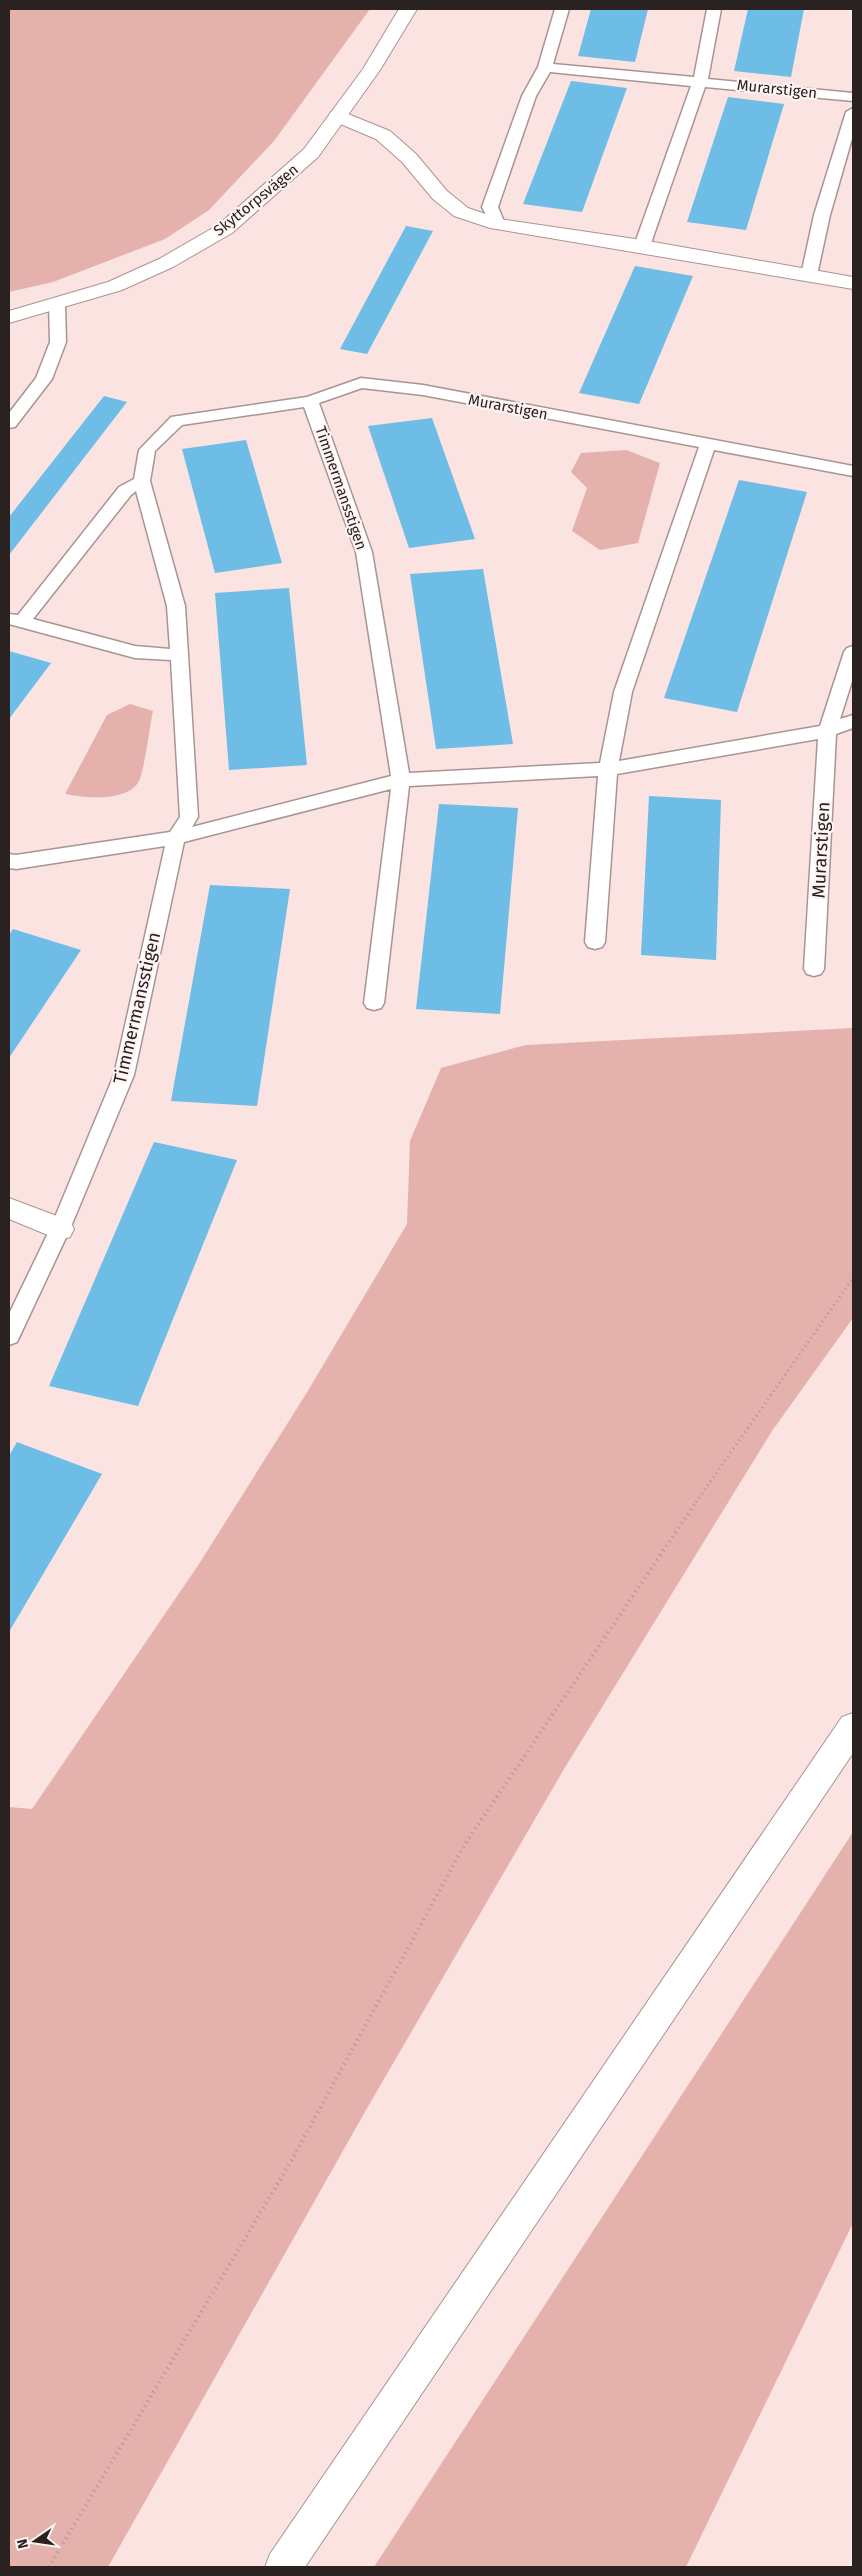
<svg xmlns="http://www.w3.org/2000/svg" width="862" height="2576" font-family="'Fira Sans',sans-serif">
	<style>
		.green { fill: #e5b1ac }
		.building { fill: #6dbde7 }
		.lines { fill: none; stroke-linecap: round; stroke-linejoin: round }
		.service-casing { stroke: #a99492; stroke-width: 3 }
		.minor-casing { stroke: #a99492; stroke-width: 2 }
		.tertiary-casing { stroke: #a99492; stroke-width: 2 }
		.path-far1 { stroke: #a99795; stroke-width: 3; stroke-dasharray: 1 4; stroke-linecap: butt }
		.path { stroke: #a99795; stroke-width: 4; stroke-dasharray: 1 4.5; stroke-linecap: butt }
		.service { fill: #fff; fill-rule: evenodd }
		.minor { fill: #fff; fill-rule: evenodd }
		.tertiary { fill: #fff; fill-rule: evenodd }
		.labels { text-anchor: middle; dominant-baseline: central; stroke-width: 4.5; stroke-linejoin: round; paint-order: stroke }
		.far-street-label { font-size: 15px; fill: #2a2121; stroke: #fdf4f3 }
		.street-label { font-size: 18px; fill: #2a2121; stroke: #fdf4f3 }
	</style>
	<rect width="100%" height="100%" fill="#fae3e0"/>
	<path class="green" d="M9,9H370L274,141L209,210L165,239L53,282L9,292Z
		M626,450L660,463L638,543L600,550L572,531L587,488L571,472L581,453Z
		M130,704L153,711C150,725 144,774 138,783C124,802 86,798 65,794L107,715Z
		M853,1028V1318L772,1431L564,1769L366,2110L108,2567H9V1807L32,1809L199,1564L306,1394L407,1224L410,1141L441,1068L526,1045Z
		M853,1832V2223L686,2567H374Z"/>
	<path class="building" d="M591,9H648L635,62L578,56Z
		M748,9H804L791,77L734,71Z
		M571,81L627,88L582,212L523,204Z
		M728,97L784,104L746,230L687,222Z
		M406,226L433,231L367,354L340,349Z
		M635,266L693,276L639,404L579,393Z
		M104,396L127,402L9,555V517Z
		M432,418L475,539L409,548L368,426Z
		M246,440L282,563L215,573L182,449Z
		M739,480L807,492L737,712L664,698Z
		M483,569L513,744L436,749L410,574Z
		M289,588L307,765L229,770L215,593Z
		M9,651L51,663L9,719Z
		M649,796L721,800L716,960L641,955Z
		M439,804L518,808L500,1014L416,1009Z
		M210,885L290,889L257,1106L171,1101Z
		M13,929L81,950L9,1058V935Z
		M154,1142L237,1160L138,1406L49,1386Z
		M17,1442L102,1474L9,1632V1456Z"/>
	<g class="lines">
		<g class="service-casing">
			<path id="service" d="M555,9H569L553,64L694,77L707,9H721L708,79L853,93V101L705,87L650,246L642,251L634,246L691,86L550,72L536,96L498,207L505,224L502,227H492L482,207L522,96L538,67Z
				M853,108V135L830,215L817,275L814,278H804L801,275L814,215L846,112Z
				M57,299L65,304L66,342L52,379L15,427L9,428V413L36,378L50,342L49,304Z
				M361,378L423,385L853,466V476L714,450L632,692L619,761L820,726L844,652L847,648L853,646V678L840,719L853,715V728L836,734L824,969L821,974L814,976L807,974L804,969L818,739L617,774L605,942L602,947L595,949L588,947L585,942L598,776L409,786L384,1003L381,1008L374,1010L367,1008L364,1003L391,789L184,842L134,1075L70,1229L17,1342L9,1345V1314L50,1229L114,1075L165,846L16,869L9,868V854L16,855L170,832L180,817L171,660L135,658L9,624V614L18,615L119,487L134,479L139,450L171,417L307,397ZM362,388L423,395L699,447L614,692L600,763L409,773L372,552L319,403ZM304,407L356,552L391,776L192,827L198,817L185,606L150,481L155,451L182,425ZM136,491L167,606L170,649L135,646L33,619L131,495Z"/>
		</g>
		<g class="minor-casing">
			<path id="minor" d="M338,110L390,131L416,154L447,191L468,208L500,219L642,240L853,277V289L490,228L454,216L433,199L402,162L376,139L331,120L329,116L331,112Z
				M9,1198L70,1221L74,1229L70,1237L60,1240L9,1219Z
				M853,1713V1753L305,2567H265L270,2554L842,1717Z"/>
		</g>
		<g class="tertiary-casing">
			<path id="tertiary" d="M399,9H417L380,70L318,157L232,233L173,267L122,290L9,323V311L108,282L159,259L218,225L304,149L363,69Z"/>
		</g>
		<path class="path-far1" d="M696,1502L853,1278"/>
		<path class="path" d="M49,2567L290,2163L465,1844L697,1501"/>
		<use href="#service" class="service"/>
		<use href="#minor" class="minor"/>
		<use href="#tertiary" class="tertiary"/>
	</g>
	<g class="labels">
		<g class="far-street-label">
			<text transform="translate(777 89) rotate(6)">Murarstigen</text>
			<text transform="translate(256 200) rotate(-39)">Skyttorpsvägen</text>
			<text transform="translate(508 407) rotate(11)">Murarstigen</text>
			<text transform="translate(341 488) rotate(71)">Timmermansstigen</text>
		</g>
		<g class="street-label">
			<text transform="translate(821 850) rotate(-87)">Murarstigen</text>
			<text transform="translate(137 1008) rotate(-77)">Timmermansstigen</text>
		</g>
	</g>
	<rect width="862" height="2576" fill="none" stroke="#2a2121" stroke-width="20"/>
	<g transform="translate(35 2541) rotate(257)" stroke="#fdf4f3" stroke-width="4" paint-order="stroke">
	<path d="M0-4L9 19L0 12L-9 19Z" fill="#2a2121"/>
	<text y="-8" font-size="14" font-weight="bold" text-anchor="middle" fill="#2a2121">N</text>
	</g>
</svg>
